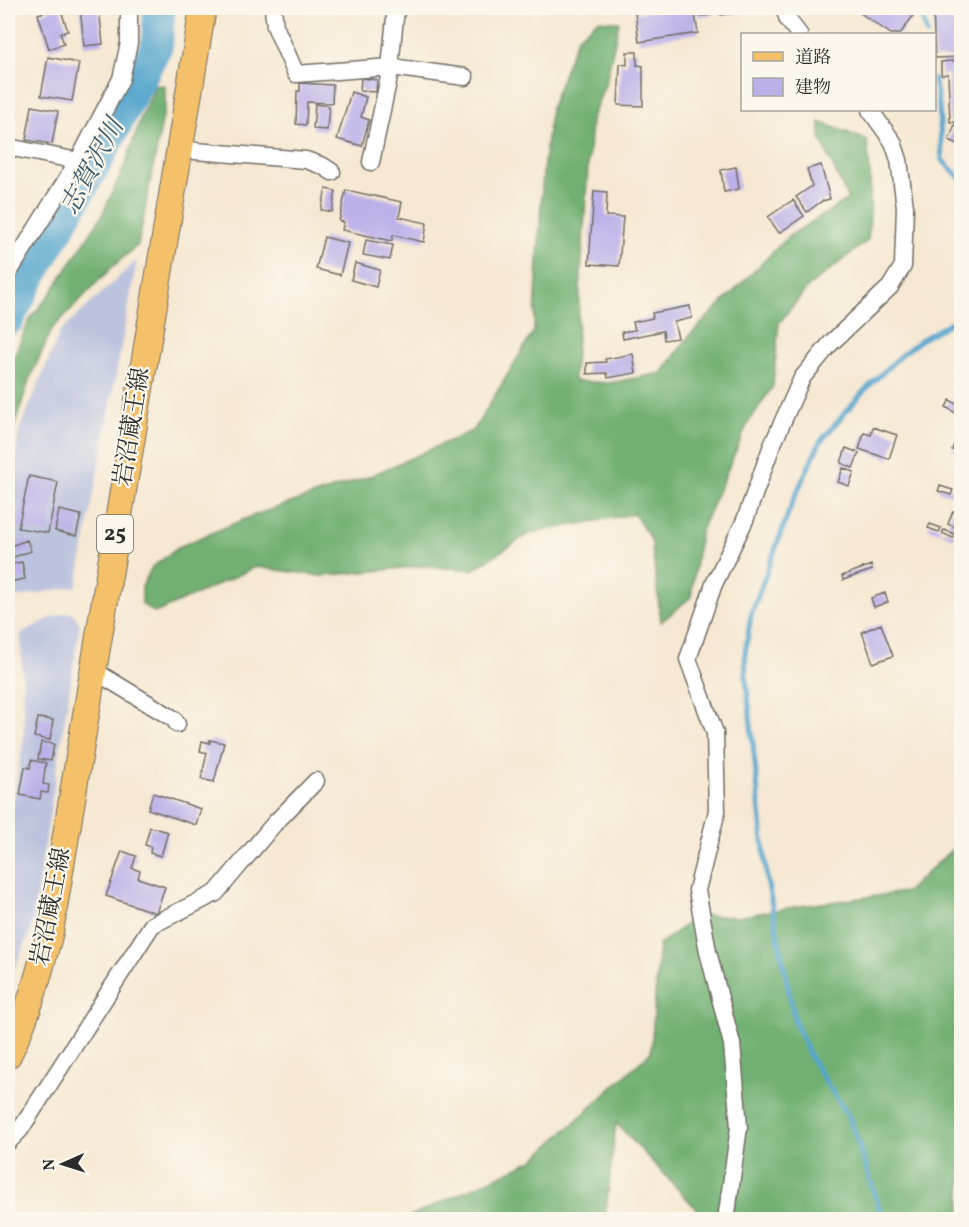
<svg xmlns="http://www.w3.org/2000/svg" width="969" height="1227" font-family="Vollkorn,'Noto Serif JP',serif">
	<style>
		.industrial { fill: #bcc3de }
		.forest { fill: #71b072; stroke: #4e6e4e; stroke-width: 1.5 }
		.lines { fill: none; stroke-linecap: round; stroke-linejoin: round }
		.stream { stroke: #52a4cd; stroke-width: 5 }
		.river { stroke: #52a4cd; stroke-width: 32 }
		.building { fill: #bcb0e9 }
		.street-casing { stroke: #726d65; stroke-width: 19 }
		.primary-casing { stroke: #726d65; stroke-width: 28 }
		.street { stroke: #fff; stroke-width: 16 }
		.primary { stroke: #f4c16a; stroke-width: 26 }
		.labels { text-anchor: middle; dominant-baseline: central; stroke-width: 4.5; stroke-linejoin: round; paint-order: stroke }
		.shield { fill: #fbf7ec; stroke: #696865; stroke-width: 1.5 }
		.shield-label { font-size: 22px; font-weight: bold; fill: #2b2b2b }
		.street-label { font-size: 24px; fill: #2b2b2b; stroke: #fbf7ec }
		.water-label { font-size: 26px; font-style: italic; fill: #3b5b6c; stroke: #fbf7ec }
	</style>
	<rect width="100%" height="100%" fill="#fbf7ec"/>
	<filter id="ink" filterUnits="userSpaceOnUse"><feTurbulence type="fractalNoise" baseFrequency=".0167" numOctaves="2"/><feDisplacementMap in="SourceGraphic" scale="12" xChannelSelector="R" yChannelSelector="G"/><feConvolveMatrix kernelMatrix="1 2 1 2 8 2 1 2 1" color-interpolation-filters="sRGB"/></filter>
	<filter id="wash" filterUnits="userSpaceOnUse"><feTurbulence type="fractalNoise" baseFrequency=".008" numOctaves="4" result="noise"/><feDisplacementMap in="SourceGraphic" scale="24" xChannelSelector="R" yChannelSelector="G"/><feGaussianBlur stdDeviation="1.35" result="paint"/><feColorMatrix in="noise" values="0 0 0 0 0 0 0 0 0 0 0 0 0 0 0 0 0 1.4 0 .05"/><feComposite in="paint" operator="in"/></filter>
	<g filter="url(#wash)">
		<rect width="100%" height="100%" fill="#f6e8d2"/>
		<path class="industrial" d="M137,260L77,586L8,599V503L19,431L60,332Z
			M65,613H73L80,624L31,930L8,985V817L13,804L24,735L21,634L48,619Z"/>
		<path class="forest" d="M598,20L619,22L606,82L591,120L574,381L609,383L662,373L689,336L789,236L848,199L820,138V122L867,140C871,174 872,206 868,240L808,287L779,323L773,386L748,423L700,533L691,597L661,622L651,539L634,514L530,533L472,570L424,566L321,576L256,567L155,613L142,604V587L152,567L181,546L252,516L368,477L474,430L534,331L543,171L551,107L577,38Z
			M165,85V106L138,245L111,268L52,329L28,383L12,434L8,482V370L30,319L53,290L101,217L126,163L140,120L155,86Z
			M961,841V1219H706L616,1123L605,1219L403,1220L533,1160L651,1052L659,945L698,915L737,917L800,906L906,892Z"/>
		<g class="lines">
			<path class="stream" d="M915,8L921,14L927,34
				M934,79L939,105L942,160L962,180
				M883,1220L850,1119L811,1059L795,1022L767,880L746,677L745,653L751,615L792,503L820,442L863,392L901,355L922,339L962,316"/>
			<path class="river" d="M8,320L27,283L101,154L157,45L159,8"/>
		</g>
		<g id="blocks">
			<path class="building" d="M57,8H60L68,31L60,33L64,44L49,49L38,14Z
				M80,8H99L103,44L84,46Z
				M671,8H694L698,33L639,42L635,13Z
				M697,8H711L712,15L698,16Z
				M720,8H748L749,11L721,15Z
				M853,8H902L913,16L900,34H891Z
				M962,8V57L935,58L933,9Z
				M627,52H637V65L643,66V106L618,105L620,64L627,65Z
				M48,57L79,63L72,101L41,96Z
				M962,60V112L957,113L958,122H950L948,74L941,75V62Z
				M361,78L377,80L376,92L360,91Z
				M300,83L333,85L332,103L307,102L306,125L296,124L297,91H300Z
				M351,92L366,97L361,117L369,120L362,146L337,139Z
				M315,104L329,106L327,130L313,129Z
				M32,106L58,111L52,144L26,140Z
				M8,111L16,113L10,139L8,138Z
				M955,124L962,127L960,145L949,140Z
				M821,165L830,199L822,201L807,212L796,197L812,186L807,169Z
				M736,167L739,189L724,192L721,170Z
				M326,189L336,191L332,212L321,210Z
				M346,190L402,202L399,217L427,223L424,242L393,235L392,241L342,230L344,222L339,221Z
				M594,191L607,192L606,216L623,217L619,266L589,264Z
				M793,200L804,216L779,233L768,217Z
				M324,237L348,243L340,275L316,269Z
				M366,240L393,245L390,260L363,255Z
				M355,263L380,270L376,287L351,280Z
				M690,306L692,318L674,322L678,338L664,340L663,331L623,339L622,332L635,330L633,322L653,318L652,313Z
				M633,354L636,373L608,378L607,373L587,374V363L606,362L605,359Z
				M950,400L961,407L957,414L946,407Z
				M873,427L897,435L889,459L859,449L864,433L871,435Z
				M955,442L962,445V455L952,450Z
				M846,448L859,453L853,468L841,463Z
				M843,468L854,472L849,486L838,482Z
				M29,476L58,482L48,533L18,528Z
				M940,486L953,490L951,495L938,491Z
				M59,510L81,515L76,536L55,531Z
				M953,511L962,514L957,528L948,524Z
				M930,524L941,528L939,532L928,528Z
				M944,530L955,534L953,538L942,533Z
				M27,540L31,551L11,558L8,547Z
				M22,562L25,579L9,582L8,565Z
				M871,565L872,570L843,580L842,576Z
				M885,593L888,602L874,607L871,598Z
				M881,624L893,656L873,663L862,632Z
				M38,718L53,720L50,740L34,737Z
				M210,740L224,743L214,782L201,779L207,753L200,751L202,741L210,743Z
				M41,742L54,744L51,761L38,759Z
				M31,760L46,763L43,784L49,785L48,793L41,792L40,799L20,795L25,767L30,768Z
				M153,793L201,809L196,825L148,809Z
				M150,827L168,832L161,856L150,853L151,847L145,845Z
				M122,851L136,856L132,868L140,871L138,878L165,887L156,913L106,896Z"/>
		</g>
	</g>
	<g filter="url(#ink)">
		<use href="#blocks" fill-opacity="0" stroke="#726d65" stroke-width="1.5"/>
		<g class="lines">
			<g class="street-casing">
				<path id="street" d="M273,8L275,26L296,74L391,67L465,77
					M784,8L788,20L799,34
					M179,146L195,151L306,160L323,166L332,172
					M8,147L78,161
					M371,162L389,77L396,8
					M8,274L78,161L121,79L129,43V8
					M93,670L174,719L177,724
					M8,1142L20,1130L152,925L216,893L274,824L316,781
					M726,1220L739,1127L732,1044L708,952L697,890L717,811L715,733L688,659L714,584L745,520L771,448L802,378L830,344L890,287L903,266L905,207L899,160L893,142L870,110"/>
			</g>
			<g class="primary-casing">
				<path id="primary" d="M8,1055C28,1016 39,974 50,932L203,8"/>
			</g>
			<use href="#street" class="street"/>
			<use href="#primary" class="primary"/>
		</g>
	</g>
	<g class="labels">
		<rect class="shield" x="97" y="515" width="36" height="38" rx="4.5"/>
		<g class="shield-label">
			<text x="115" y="534">25</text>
		</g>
		<g class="street-label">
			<text transform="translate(133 427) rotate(-81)">岩沼蔵王線</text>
			<text transform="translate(52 907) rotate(-79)">岩沼蔵王線</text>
		</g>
		<g class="water-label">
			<text transform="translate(93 167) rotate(-62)">志賀沢川</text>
		</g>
	</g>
	<rect width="969" height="1227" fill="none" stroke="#fbf7ec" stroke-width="30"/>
	<rect x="741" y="33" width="195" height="78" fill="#fbf7ec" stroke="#a8a59f" stroke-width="1.5"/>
	<rect x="753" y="52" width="30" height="9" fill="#f4c16a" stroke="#a8a59f" stroke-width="1.5"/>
	<text x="795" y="63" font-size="18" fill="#2b2b2b">道路</text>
	<rect x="753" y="78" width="30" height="18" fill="#bcb0e9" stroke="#a8a59f" stroke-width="1.5"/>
	<text x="795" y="93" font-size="18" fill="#2b2b2b">建物</text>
	<g transform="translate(63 1164) rotate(267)" stroke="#fbf7ec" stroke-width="4.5" paint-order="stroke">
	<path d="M0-4.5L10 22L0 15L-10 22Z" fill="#2b2b2b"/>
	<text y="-9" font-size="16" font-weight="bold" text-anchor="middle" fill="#2b2b2b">N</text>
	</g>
</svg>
